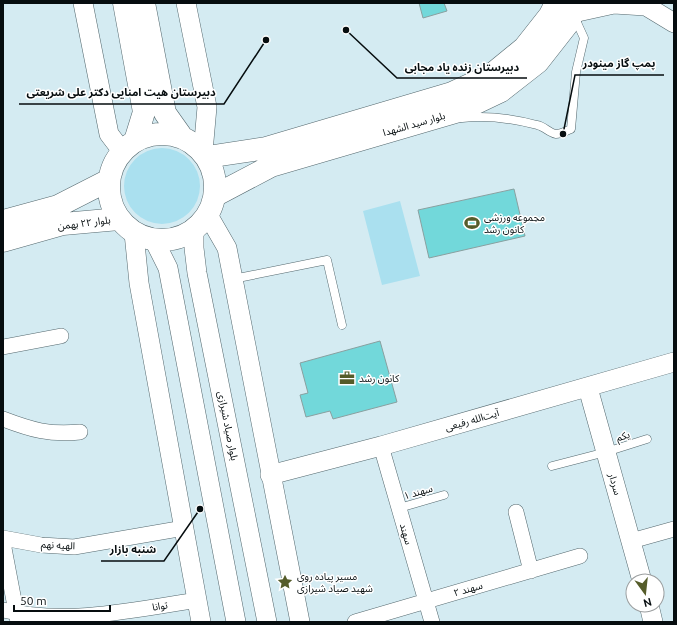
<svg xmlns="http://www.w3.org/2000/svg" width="677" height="625" font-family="Ubuntu,'Noto Sans Arabic',sans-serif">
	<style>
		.green { fill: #aae0ef }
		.building { fill: #72d8da; stroke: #89a0a0 }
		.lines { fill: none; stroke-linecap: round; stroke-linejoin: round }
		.service-casing { stroke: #54686e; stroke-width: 9 }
		.minor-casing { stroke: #54686e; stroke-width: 16 }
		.tertiary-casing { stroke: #54686e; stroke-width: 20 }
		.secondary-casing { stroke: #54686e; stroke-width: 23 }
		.service { stroke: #fff; stroke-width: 8 }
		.minor { stroke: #fff; stroke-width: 15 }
		.tertiary { stroke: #fff; stroke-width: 19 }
		.secondary { stroke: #fff; stroke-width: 22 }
		.labels { text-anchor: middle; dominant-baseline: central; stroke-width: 3; stroke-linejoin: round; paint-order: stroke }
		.street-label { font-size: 10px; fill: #060d0f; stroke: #fff }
		.poi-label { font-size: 10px; fill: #060d0f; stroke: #fff; text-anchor: start }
		.leader { fill: none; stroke: #060d0f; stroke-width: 1.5 }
		.callout-dot { fill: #060d0f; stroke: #fff; stroke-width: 1.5 }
		.callout-label { font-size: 11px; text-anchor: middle; font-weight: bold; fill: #060d0f; stroke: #fff; stroke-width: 3; stroke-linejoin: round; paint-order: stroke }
	</style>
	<rect width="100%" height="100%" fill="#d4ebf2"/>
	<path class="green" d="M124 186a38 38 0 1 1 76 0a38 38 0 1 1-76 0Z
		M400,201L420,276L382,285L363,211Z"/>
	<path class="building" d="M419,3H444L447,11L423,18Z
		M514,189L525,236L429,258L418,210Z
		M380,341L397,402L333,419L330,411L306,417L300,395L308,393L300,363Z"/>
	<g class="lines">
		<g class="service-casing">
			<path id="service" d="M462,118C486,115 514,119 537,125C544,126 549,133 556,134C561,134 566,131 571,129L576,72L584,38L574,16
				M233,279L327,260L342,325
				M552,466L606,452L647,439
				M399,508L444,495"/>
		</g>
		<g class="minor-casing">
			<path id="minor" d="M3,347L61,336
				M3,419C32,430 49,435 80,432
				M381,446L432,622
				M516,512L531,571
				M3,538L41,545L74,547L184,528
				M631,541L674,529
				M3,543L18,622
				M3,610C67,625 134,610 197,600
				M355,622L580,556"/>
		</g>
		<g class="tertiary-casing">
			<path id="tertiary" d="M83,3L109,134L122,151
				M186,3L207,107L203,152
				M641,3L674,23
				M573,13L614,4L645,6
				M208,215L227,248L300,622
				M194,230V248L197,273L267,622
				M134,233L139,283L201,622
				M154,240L168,268L236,622
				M588,388L642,581
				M270,475L381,446L674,362
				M649,605L653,622"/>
		</g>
		<g class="secondary-casing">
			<path id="secondary" d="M124,3L144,112L135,141
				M144,3L165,113L182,137
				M109 187a53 53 0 1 1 106 0a53 53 0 1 1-106 0Z
				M207,157L266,148L452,93L491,75L524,48L550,15L556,3
				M216,195L271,166L459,111L501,91L538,62L567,25L578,3
				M3,221L58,206L109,180
				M3,241L63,224L119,219"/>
		</g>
		<use href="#service" class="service"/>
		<use href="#minor" class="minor"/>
		<use href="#tertiary" class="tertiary"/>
		<use href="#secondary" class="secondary"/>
	</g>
	<defs>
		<g id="stadium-bare" transform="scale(1.2)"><path d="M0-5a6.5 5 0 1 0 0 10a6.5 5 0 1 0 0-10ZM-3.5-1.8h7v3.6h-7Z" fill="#555c2a" stroke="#fff" stroke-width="2.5" paint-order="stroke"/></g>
		<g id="office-bare" transform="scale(1.2)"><path d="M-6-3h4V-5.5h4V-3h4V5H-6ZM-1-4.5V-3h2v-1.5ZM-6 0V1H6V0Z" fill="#555c2a" stroke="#fff" stroke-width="2.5" paint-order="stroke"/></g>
		<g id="sight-bare" transform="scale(1.2)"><path d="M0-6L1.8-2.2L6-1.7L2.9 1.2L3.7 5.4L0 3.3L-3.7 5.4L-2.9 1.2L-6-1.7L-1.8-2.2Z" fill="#555c2a" stroke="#fff" stroke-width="2.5" paint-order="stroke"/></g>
	</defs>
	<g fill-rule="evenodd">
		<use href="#stadium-bare" x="472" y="223"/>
		<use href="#office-bare" x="347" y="378"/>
		<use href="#sight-bare" x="285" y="582"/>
	</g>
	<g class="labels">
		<g class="street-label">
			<text transform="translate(414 124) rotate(-16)">بلوار سید الشهدا</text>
			<text transform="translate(84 223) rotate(-7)">بلوار ۲۲ بهمن</text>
			<text transform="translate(472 420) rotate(-16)">آیت‌الله رفیعی</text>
			<text transform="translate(228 426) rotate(79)">بلوار صیاد شیرازی</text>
			<text transform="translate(623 436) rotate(-18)">یکم</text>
			<text transform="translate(615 484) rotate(74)">سردار</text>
			<text transform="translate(418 492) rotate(-16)">سهند ۱</text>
			<text transform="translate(406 534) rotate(74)">سهند</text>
			<text transform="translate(58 545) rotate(3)">الهیه نهم</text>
			<text transform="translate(468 589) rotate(-16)">سهند ۲</text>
			<text transform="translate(160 606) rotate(-9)">توانا</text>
		</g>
		<g class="poi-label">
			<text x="484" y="217">مجموعه ورزشی<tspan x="484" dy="12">کانون رشد</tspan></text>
			<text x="359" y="378">کانون رشد</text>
			<text x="297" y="576">مسیر پیاده روی<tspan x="297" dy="12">شهید صیاد شیرازی</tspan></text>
		</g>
	</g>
	<path class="leader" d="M563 134L575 75H664M346 30L397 78H527M266 40L224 104H19M200 509L164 561H101"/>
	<g class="callout-dot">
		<circle cx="563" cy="134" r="4"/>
		<circle cx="346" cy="30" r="4"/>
		<circle cx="266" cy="40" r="4"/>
		<circle cx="200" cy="509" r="4"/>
	</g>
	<g class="callout-label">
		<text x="619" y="67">پمپ گاز مینودر</text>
		<text x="462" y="71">دبیرستان زنده یاد مجابی</text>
		<text x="121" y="96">دبیرستان هیت امنایی دکتر علی شریعتی</text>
		<text x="133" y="553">شنبه بازار</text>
	</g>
	<rect width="677" height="625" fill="none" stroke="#060d0f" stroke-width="8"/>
	<g transform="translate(645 593) rotate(165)"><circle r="19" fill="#ffffff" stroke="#9b9e9f"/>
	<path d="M0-3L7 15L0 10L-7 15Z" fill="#555c2a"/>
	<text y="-6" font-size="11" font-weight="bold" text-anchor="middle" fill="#060d0f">N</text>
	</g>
	<path d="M14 605v6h96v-6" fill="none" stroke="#060d0f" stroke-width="2"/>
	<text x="20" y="605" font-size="12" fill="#060d0f" stroke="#ffffff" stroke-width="3" paint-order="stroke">50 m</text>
</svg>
